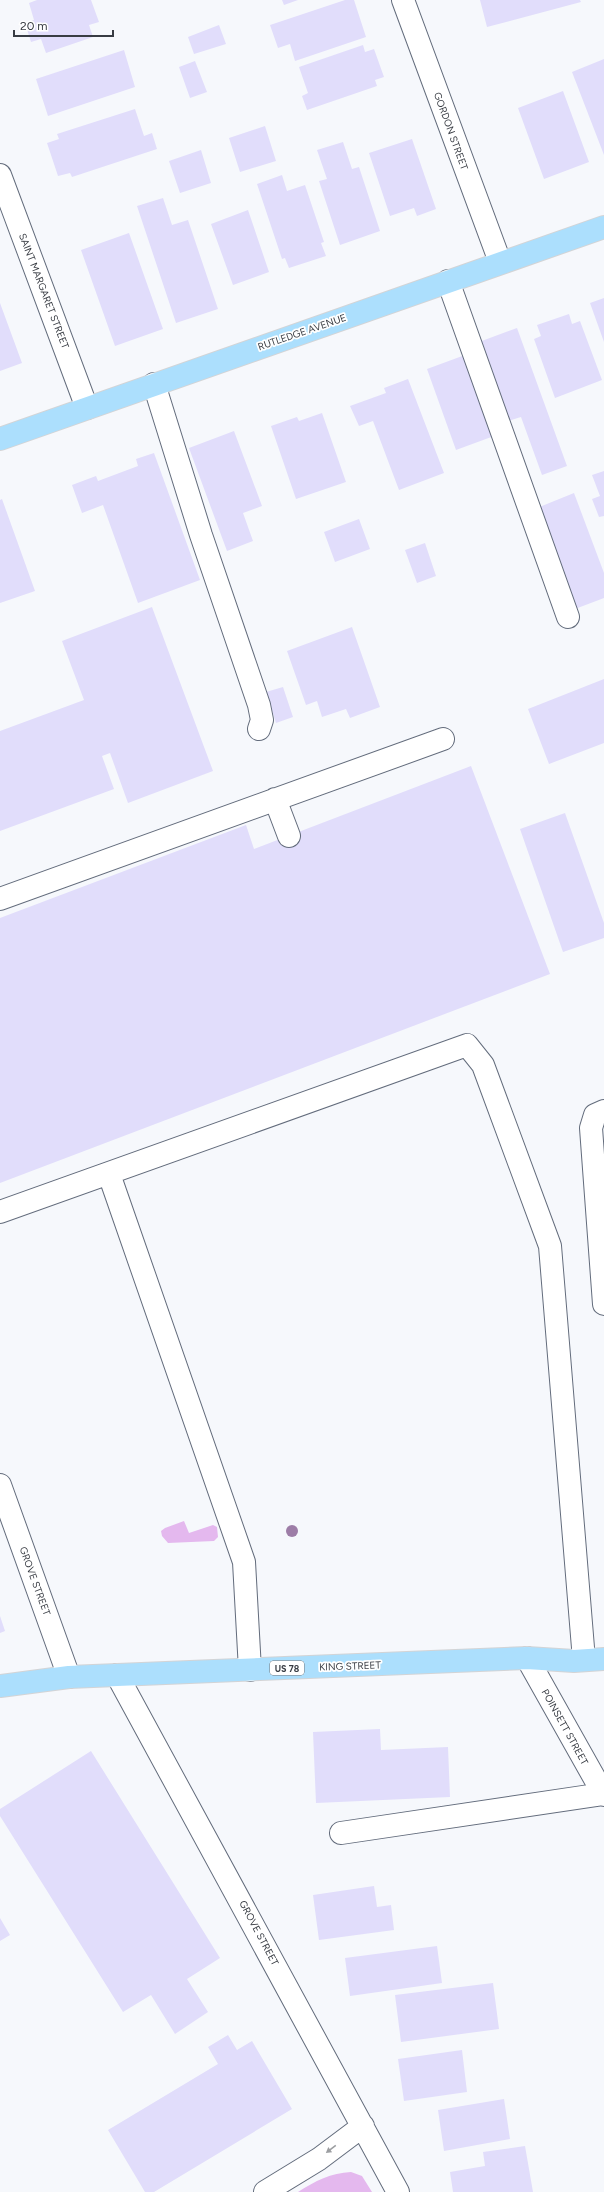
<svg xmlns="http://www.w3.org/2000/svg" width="604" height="2192" font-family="Figtree,sans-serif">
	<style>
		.green { fill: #e4b8ee }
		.building { fill: #e1ddfb }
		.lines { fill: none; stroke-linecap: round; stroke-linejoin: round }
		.minor-casing { stroke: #636c7c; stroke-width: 24 }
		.major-casing { stroke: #d3d4d6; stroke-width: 24 }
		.minor { stroke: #fff; stroke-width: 22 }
		.major { stroke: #acdffd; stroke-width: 22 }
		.tree { fill: #9d7da7 }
		.oneway { fill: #9c9ea1 }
		.labels { text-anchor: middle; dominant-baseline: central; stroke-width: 3.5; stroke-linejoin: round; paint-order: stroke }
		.shield { fill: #fff; stroke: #74767b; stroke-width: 1 }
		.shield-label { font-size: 9px; font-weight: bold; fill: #383c43 }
		.street-label { font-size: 10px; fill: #383c43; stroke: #fff }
	</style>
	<rect width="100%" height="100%" fill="#f6f8fc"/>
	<path class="green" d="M184,1521L189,1533L213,1525L217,1527L218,1537L214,1541L168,1543L162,1536L161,1531L165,1528Z
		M351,2172L362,2176L372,2192H298C315,2181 331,2173 351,2172Z"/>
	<path class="building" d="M37,0H91L99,22L89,25L93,37L46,53L41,39L31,42L25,23L34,20L29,3Z
		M282,0H298L284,5Z
		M345,0H354L366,37L295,61L290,44L278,48L270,25Z
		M480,0H580L581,2L487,27Z
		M219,25L226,44L194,54L188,37Z
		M363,45L365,52L374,49L384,77L375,80L377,86L307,110L302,96L308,93L299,67Z
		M124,50L135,87L48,116L36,79Z
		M604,59V155L572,72Z
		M195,61L207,92L190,98L179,67Z
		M563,91L589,162L544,179L518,108Z
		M135,109L144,136L152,133L157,149L72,177L70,173L58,176L47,143L59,139L57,134Z
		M265,126L276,161L240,172L229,138Z
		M412,139L436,209L417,216L414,208L390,216L369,153Z
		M343,142L352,169L359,167L380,231L340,245L319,181L327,179L317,150Z
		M201,150L211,183L180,193L169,161Z
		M282,175L287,191L305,185L324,242L321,243L326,256L289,268L285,258L282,259L257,184Z
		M163,198L172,225L188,220L218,309L176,323L137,206Z
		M248,210L269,272L233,285L211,224Z
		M129,233L163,329L115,346L81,250Z
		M604,298V342L590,303Z
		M0,303L22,363L0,371Z
		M569,314L572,324L580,321L602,380L555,398L534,339L541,336L537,325Z
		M517,328L567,466L542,475L521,417L508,421L479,342Z
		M465,355L494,436L456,450L427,369Z
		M408,379L444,473L399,490L373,421L359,426L350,406L386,393L384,388Z
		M322,413L346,482L296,499L271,426L297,417L299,421Z
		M234,431L262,506L243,513L253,541L227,551L189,448Z
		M154,453L200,580L138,603L103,505L82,513L72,485L96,476L98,481L138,466L136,459Z
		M604,471V516L599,517L592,499L600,496L592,475Z
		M574,493L604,573V598L575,609L537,508Z
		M2,499L35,591L0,603V500Z
		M359,519L370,549L335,562L324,532Z
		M425,543L436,576L417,583L405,550Z
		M152,607L213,771L128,803L110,753L102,756L114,789L0,831V731L84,700L62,641Z
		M352,627L380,707L350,718L346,709L322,717L317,701L306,705L287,651Z
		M604,679V743L549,764L528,709Z
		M283,687L293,717L276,723L266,692Z
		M471,766L550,974L0,1183V918L246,825L254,849Z
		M565,813L604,923V938L563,952L520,829Z
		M0,1616L5,1631L0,1633Z
		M380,1729L381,1750L448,1747L450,1797L316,1803L313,1732Z
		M91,1751L220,1958L187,1979L208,2012L175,2034L151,1995L123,2012L0,1816V1809Z
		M374,1886L377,1907L391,1905L394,1930L319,1940L313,1895Z
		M0,1918L10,1935L0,1941Z
		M437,1946L442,1983L350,1996L345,1958Z
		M493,1983L499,2029L401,2042L395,1995Z
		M228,2035L237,2050L252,2041L292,2109L154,2192H145L108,2130L218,2064L208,2047Z
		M462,2050L467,2092L404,2101L398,2059Z
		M504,2099L510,2139L444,2151L438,2110Z
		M525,2146L533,2192H453L450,2172L485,2166L483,2152Z"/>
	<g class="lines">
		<g class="minor-casing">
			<path id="minor" d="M403,0L500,262
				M0,175L87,408
				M448,281L568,617
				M154,384L201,535L259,705L262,720L259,729
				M275,799L289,836
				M0,899L443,739
				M604,1111L595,1115L591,1128L604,1304
				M109,1174L244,1562L250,1670
				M0,1212L467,1045L483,1065L550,1246L584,1660
				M0,1485L69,1677
				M527,1658L604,1795
				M117,1675L398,2192
				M341,1833L603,1794
				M265,2192L319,2159L363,2126"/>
		</g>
		<g class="major-casing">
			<path id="major" d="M0,439L604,227
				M0,1686L69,1677L527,1658L574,1661L604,1659"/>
		</g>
		<use href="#minor" class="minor"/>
		<use href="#major" class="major"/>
	</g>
	<circle class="tree" cx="292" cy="1531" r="6"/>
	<defs><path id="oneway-solid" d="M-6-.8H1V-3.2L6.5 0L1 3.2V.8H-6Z"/></defs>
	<use class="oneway" href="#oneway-solid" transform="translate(331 2149) rotate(143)"/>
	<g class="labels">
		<rect class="shield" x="270" y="1661" width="34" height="14" rx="3"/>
		<g class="shield-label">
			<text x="287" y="1668">US 78</text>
		</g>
		<g class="street-label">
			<text transform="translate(451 131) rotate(70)">GORDON STREET</text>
			<text transform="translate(44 291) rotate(69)">SAINT MARGARET STREET</text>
			<text transform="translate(302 332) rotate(-19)">RUTLEDGE AVENUE</text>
			<text transform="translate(35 1581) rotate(70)">GROVE STREET</text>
			<text transform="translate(350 1666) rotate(-2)">KING STREET</text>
			<text transform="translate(565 1727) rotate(61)">POINSETT STREET</text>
			<text transform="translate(259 1933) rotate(62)">GROVE STREET</text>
		</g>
	</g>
	<path d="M14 30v6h99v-6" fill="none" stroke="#383c43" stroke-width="2"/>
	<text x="20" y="30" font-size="12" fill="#383c43" stroke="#ffffff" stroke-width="3" paint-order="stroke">20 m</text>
</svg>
